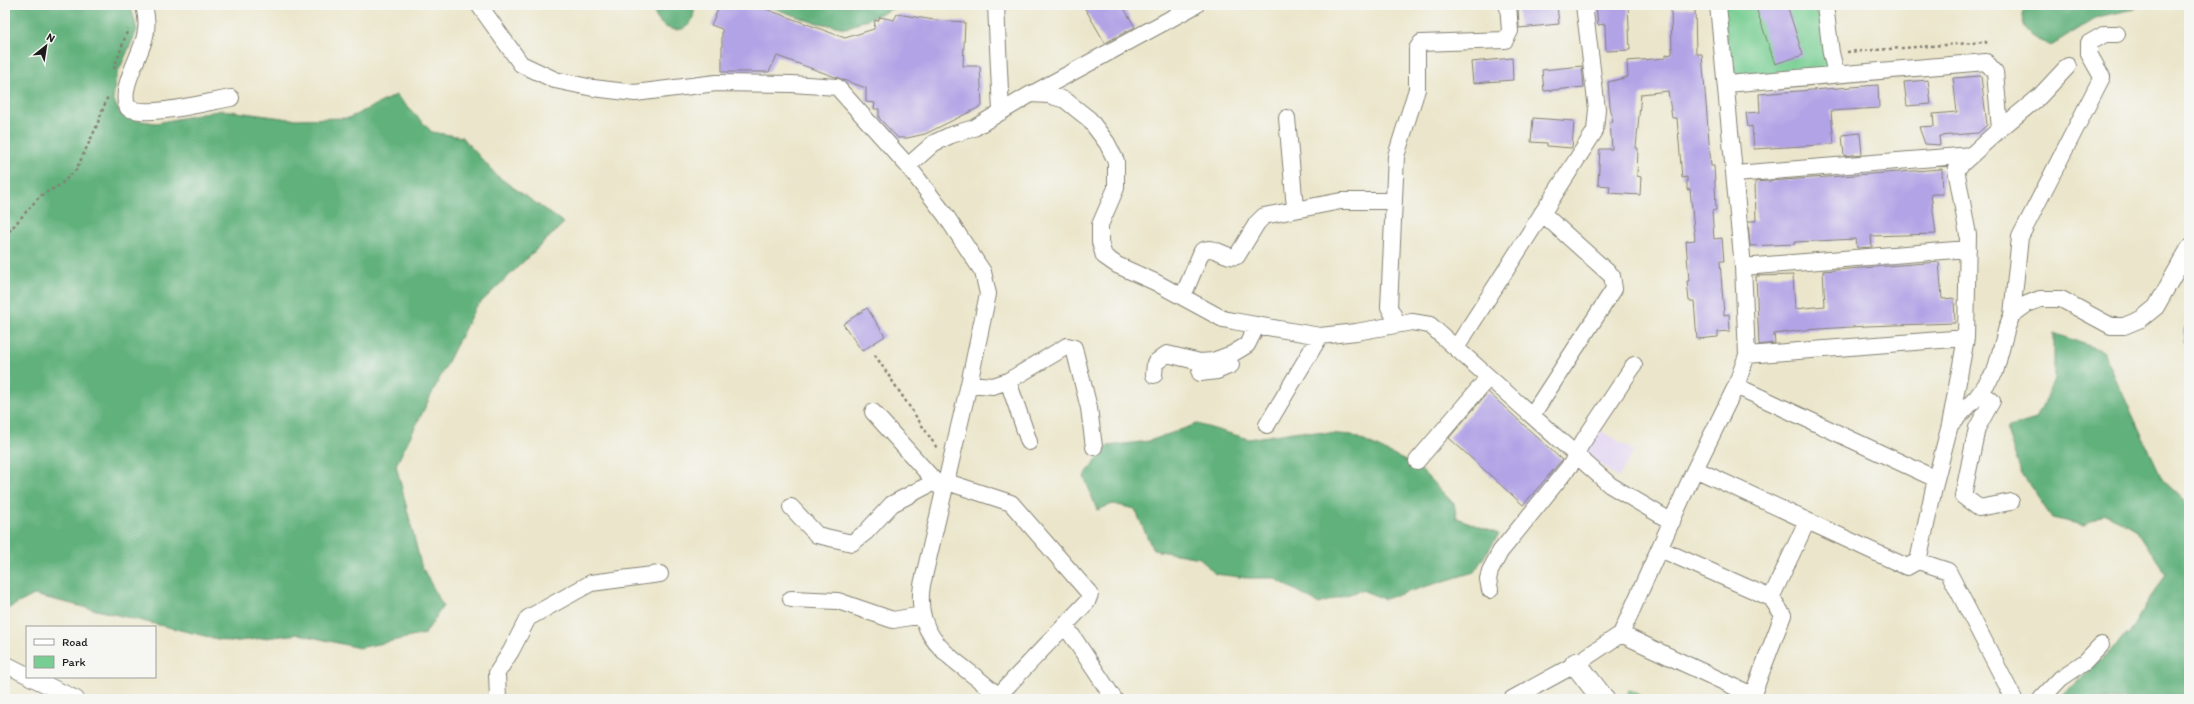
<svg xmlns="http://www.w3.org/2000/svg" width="2194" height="704" font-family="Itim,sans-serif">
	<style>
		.built { fill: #e2d4f3 }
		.green { fill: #77ce92; stroke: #4a7557 }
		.forest { fill: #61b17c; stroke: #3e664c }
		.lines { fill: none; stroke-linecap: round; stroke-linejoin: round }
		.stream { stroke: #659fd4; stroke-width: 5 }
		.building { fill: #b2a3e6 }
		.street-casing { stroke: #848174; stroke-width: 18 }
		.secondary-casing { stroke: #848174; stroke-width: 24 }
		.path { stroke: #848174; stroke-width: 2.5; stroke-dasharray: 3 3; stroke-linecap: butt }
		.street { stroke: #fff; stroke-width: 16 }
		.secondary { stroke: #fff; stroke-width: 22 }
	</style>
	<rect width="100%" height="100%" fill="#f6f6f2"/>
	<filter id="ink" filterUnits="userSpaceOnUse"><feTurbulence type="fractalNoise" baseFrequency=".025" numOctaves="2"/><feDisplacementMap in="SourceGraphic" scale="8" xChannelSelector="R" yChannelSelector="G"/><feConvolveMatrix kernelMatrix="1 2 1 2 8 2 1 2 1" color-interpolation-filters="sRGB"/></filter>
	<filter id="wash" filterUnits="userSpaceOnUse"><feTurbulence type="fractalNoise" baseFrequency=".012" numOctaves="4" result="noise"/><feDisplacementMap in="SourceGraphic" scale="16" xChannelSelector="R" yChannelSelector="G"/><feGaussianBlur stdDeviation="0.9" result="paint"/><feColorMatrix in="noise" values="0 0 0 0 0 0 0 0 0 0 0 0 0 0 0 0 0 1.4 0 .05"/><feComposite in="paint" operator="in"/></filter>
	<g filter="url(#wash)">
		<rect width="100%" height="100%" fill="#ebe6cb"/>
		<path class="built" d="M1597,428L1634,451L1618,478L1582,449Z"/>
		<path class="green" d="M1723,5H1814L1825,33L1832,72L1731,78Z
			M1629,690L1647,699H1633L1628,693Z"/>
		<path class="forest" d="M5,5H128L131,7L137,30L116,77L113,99L120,113L135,120L156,123L222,110L290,119L349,118L396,95L432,132L462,137L497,176L564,223L475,308L396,465L421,565L443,606L425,634L359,648L299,634L230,642L34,595L5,610Z
			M653,5H694C697,41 654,35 653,5Z
			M765,5H902L846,28L812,22Z
			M2030,5H2137L2135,9L2097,17L2051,45C2033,38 2023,34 2022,13Z
			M2054,333L2103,351L2163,481L2189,506V699H2058L2130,632L2165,574L2135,528L2105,514L2084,525L2052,518L2021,473L2006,428L2036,419L2054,380Z
			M1197,424L1249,439L1300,431L1352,435L1418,467L1454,504L1457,518L1499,534L1474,572L1384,599L1362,590L1319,604L1274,578H1248L1215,574L1200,558L1153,550L1135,509L1113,504L1097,510L1084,476L1108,446L1149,441Z"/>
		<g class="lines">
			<path class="stream" d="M2189,325L2186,330V342L2189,344"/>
		</g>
		<g id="blocks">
			<path class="building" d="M720,5H755L845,38L874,29L875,20L878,21L880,17L894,20L897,14L934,20L965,22L963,66H980L982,106L925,134L907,138H898L879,118V109H874L875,103L866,102V88L838,78L777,56L769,72H722V29L711,25Z
				M1083,5H1122L1135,27L1105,43Z
				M1533,5H1557L1559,24L1519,28L1518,6Z
				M1596,5H1628L1630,50L1606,51L1605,24L1598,25Z
				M1755,5H1787L1803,55L1775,64Z
				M1695,8L1696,54H1702L1711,166H1714L1715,183L1716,210L1712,211L1714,239L1722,238L1724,261H1720L1724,315L1729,314L1730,331L1718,332V337L1697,339L1694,301H1689L1687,281H1689L1686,241L1695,240L1690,189L1687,190V177L1682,178L1677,118H1672L1668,91L1641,94L1636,148H1638L1637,176L1641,177L1640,195L1609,193L1610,186L1598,185L1600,149H1612L1610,122H1613L1610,106L1608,82L1628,77L1627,61L1666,58V55L1672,54L1671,9Z
				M1512,58L1513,80L1473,83L1471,62Z
				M1582,66L1584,87L1544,91L1542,70Z
				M1981,76L1987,125L1978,133L1939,136L1940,145L1925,144L1919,127L1934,126L1933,114L1957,112L1953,78Z
				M1928,80L1931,104L1907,106L1904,82Z
				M1878,85L1879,108L1831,111L1834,144L1754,149L1752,126L1748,127L1746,113L1760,112L1759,94Z
				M1533,118L1574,121L1572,148L1547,146V143L1531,142Z
				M1860,133L1862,154L1844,156L1842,135Z
				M1942,169L1943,194H1931L1936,234L1871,236L1872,247L1857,248L1856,239L1795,242V244L1750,246L1748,221H1756L1755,182Z
				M1939,262L1942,299L1954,298L1955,323L1867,326L1804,330L1774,334L1775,343L1759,345L1756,276L1793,275L1795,309L1825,306L1823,271Z
				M867,308L885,336L862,351L843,324Z
				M1488,392L1562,460L1523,505L1449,438Z"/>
		</g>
	</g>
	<g filter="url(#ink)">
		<use href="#blocks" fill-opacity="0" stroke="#848174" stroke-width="1"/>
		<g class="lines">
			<g class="street-casing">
				<path id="street" d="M144,5C146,15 148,25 145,36C141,56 118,89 128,108C148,118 208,102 231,98
					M479,5L521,64L555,80L593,88L635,93L716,83L792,84L837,87L908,166L946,216L983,272L988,294L969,384L922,585C912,647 965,662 1001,699
					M996,5L1001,112
					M1825,5L1831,53L1836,73L1833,75
					M1032,94L1196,5
					M1287,118L1295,208
					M2000,129L2039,97L2068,66
					M908,166L934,143L951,135L974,128L1031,94L1049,95L1065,100L1089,119L1107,143L1116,161V188L1100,225V242L1104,256L1117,265L1155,282L1223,319L1233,321L1320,336L1356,332L1412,322L1430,325L1610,485L1672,522
					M1735,174L1972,155
					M1743,267L1968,249
					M1183,296L1202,251C1214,244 1225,259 1237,256L1257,223L1264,216L1341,201H1393
					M2012,315L2020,237L2102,77L2089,54V43L2105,34H2117
					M1398,324L1389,307L1396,156L1417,89V49L1421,43L1505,40L1510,31L1508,5
					M1456,348L1595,131L1597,109L1584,5
					M1747,355L1966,338
					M1200,373L1217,371L1231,365
					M1154,375L1155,363L1167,354L1200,362L1213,361L1232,354L1247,345L1257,325
					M1008,381L1029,442
					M969,384L993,386L1008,381L1067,346L1074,348L1089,408L1094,447
					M1736,386L1936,479
					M1981,392L1992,401L1977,428L1963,496L1979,508L2011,502
					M873,412L941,488
					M1532,415L1614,289L1612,276L1542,213
					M1267,425L1320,336
					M1950,425L1977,397L1995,372L2007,327L2012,315L2027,304L2040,299H2061L2111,326H2124L2141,319L2156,307L2189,248
					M1417,461L1488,378
					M1695,469L1907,567L1918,561L1936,479L1950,425L1966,338L1968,235L1956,169L2000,129L1995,72L1986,62L1727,84
					M947,482L1011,503L1090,594L1087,602L998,696
					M791,507L817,535L852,543L866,532L892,504L934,482
					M1660,549L1771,598L1783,615L1751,699
					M1918,561L1948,571L2014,699
					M1490,590L1488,579L1490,571L1500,552L1572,463L1580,446L1634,365
					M1771,598L1807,521
					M791,599L838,601L893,620L922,615
					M1065,625L1114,699
					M1621,634L1752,695
					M5,664L27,675
					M30,677L76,699
					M498,699L497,673L511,651L528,618L591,583L660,574
					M1512,699L1576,664L1621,634L1695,469L1736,386L1747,355L1743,267L1718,5
					M2041,699L2061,678L2085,662L2101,645"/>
			</g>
			<g class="secondary-casing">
				<path id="secondary" d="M1576,664L1603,699"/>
			</g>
			<path class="path" d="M1847,52L1986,42V46
				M114,69L128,29
				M5,236L40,196L60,185L76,170L95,130L108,96
				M875,355L937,448"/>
			<use href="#street" class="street"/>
			<use href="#secondary" class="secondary"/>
		</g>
	</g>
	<rect width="2194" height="704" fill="none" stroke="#f6f6f2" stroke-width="20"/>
	<rect x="26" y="626" width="130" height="52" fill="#f6f6f2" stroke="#9f9f9c"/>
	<rect x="34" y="639" width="20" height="6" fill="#ffffff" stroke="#9f9f9c"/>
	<text x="62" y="646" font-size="12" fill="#1c1c1c">Road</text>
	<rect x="34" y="656" width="20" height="12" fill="#77ce92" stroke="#9f9f9c"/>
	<text x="62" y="666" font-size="12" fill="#1c1c1c">Park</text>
	<g transform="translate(46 46) rotate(30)" stroke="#f6f6f2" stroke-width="3" paint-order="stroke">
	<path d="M0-3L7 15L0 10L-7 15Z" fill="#1c1c1c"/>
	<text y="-6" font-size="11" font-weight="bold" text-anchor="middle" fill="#1c1c1c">N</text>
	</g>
</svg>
